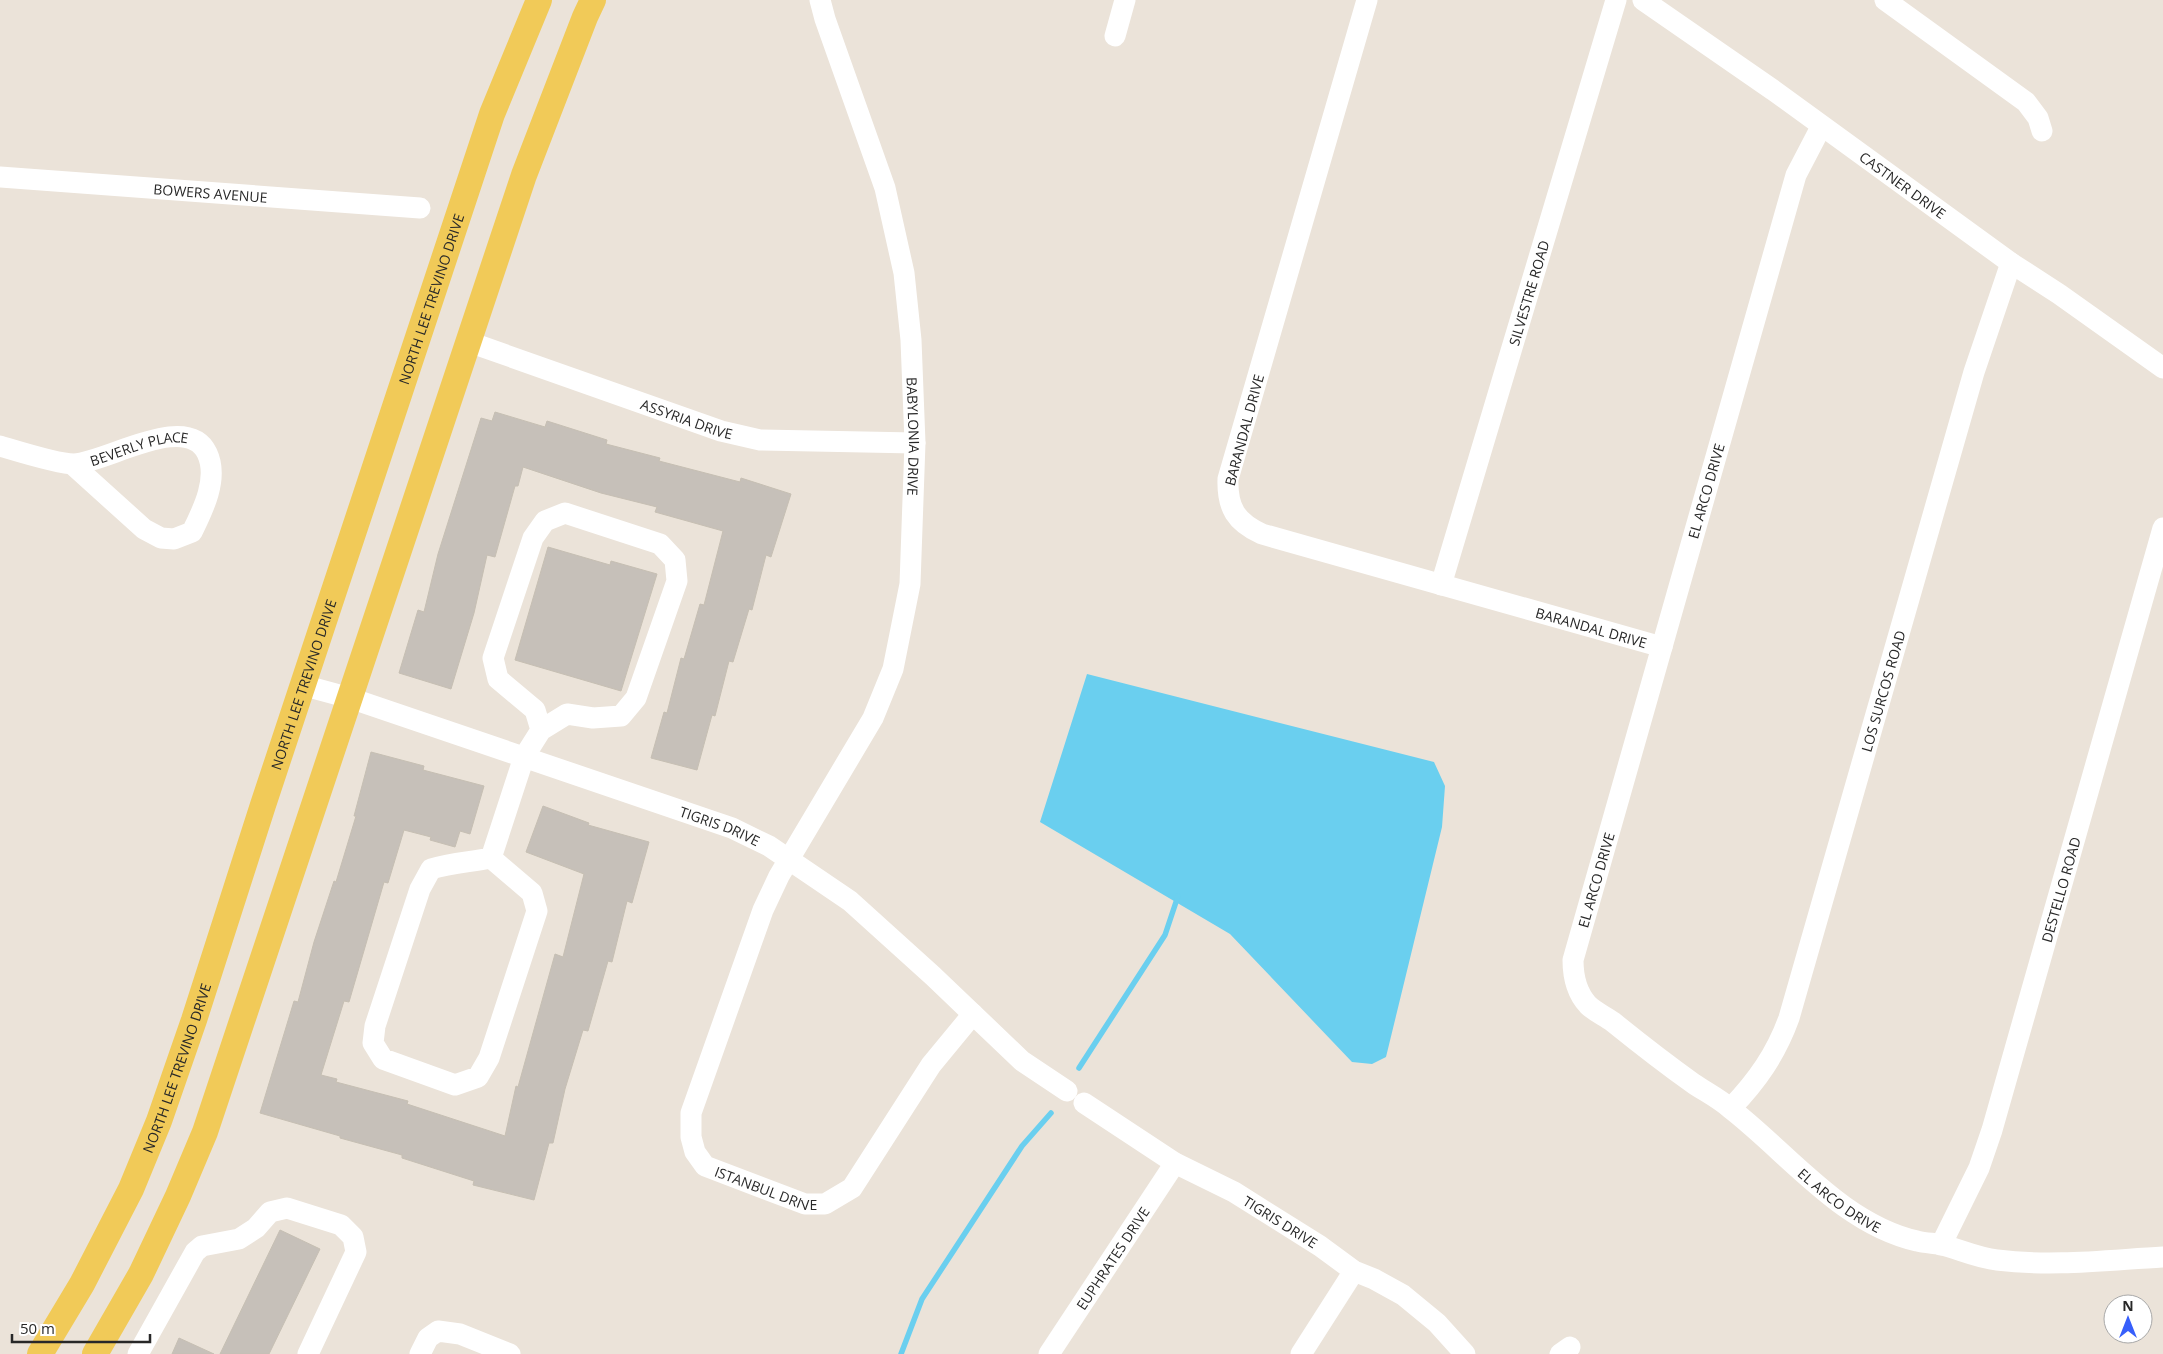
<svg xmlns="http://www.w3.org/2000/svg" width="2163" height="1354" font-family="'Open Sans',sans-serif">
	<style>
		.water { fill: #6acfef }
		.lines { fill: none; stroke-linecap: round; stroke-linejoin: round }
		.stream { stroke: #6acfef; stroke-width: 5.5 }
		.building { fill: #c6c0b9; stroke: #c6bfb3 }
		.minor { stroke: #fff; stroke-width: 21 }
		.major { stroke: #f1ca58; stroke-width: 26 }
		.labels { text-anchor: middle; dominant-baseline: central; stroke-width: 4; stroke-linejoin: round; paint-order: stroke }
		.street-label { font-size: 14px; fill: #282828; stroke: #fff }
	</style>
	<rect width="100%" height="100%" fill="#ebe3d9"/>
	<path class="water" d="M1087,674L1434,762L1445,786L1442,827L1386,1057L1372,1064L1352,1062L1230,934L1040,822Z"/>
	<g class="lines">
		<path class="stream" d="M1079,1068L1165,935L1178,896
			M901,1354L922,1299L1022,1146L1051,1113"/>
	</g>
	<path class="building" d="M495,412L545,427L547,421L607,440L606,444L660,458L659,461L740,482L741,478L791,494L771,557L766,555L752,610L749,609L733,662L729,661L715,716L712,715L697,770L651,758L664,712L667,713L681,658L684,659L700,604L704,605L723,531L655,512L657,507L601,493L523,467L518,486H515L495,557L487,555L474,613L451,689L399,673L418,610L424,612L438,554L481,418L492,421Z
		M548,547L610,565L611,561L657,574L621,691L515,660Z
		M371,752L424,766L423,770L484,786L470,834L460,831L455,847L430,840L431,837L404,830L388,883L384,882L349,1002L344,1001L321,1075L337,1079L336,1082L408,1101L407,1104L505,1136L516,1086L518,1087L555,954L563,957L584,874L526,852L543,806L589,823L588,825L649,842L632,903L627,901L612,962L608,961L588,1031L583,1030L565,1089L553,1143H549L534,1200L473,1185L474,1181L402,1158V1155L340,1138V1136L260,1113L294,1001L298,1002L314,942L334,881L336,882L356,816H354Z
		M280,1230L320,1249L269,1354H220Z
		M179,1338L214,1354H172Z"/>
	<g class="lines">
		<g class="minor">
			<path id="s1" d="M820,0L825,19L885,188L904,273L911,340L915,443L910,584L893,669L873,718L779,876L763,910L691,1113V1137L695,1152L705,1166L805,1204H825L852,1188L931,1065L973,1014"/>
			<path id="s2" d="M1367,0L1228,479C1227,508 1236,522 1262,534L1662,647"/>
			<path id="s3" d="M1643,0L1773,90L2011,263L2059,294L2163,368"/>
			<path d="M1885,0L2026,102L2038,118L2042,131"/>
			<path d="M1115,36L1125,0"/>
			<path id="s4" d="M1821,127L1796,175L1573,960C1573,976 1576,992 1588,1005C1595,1012 1605,1016 1613,1022C1639,1043 1666,1064 1694,1084C1706,1092 1720,1099 1731,1109C1789,1154 1842,1224 1917,1241C1924,1243 1932,1243 1939,1244C1959,1249 1977,1258 1997,1260C2052,1267 2108,1260 2163,1257"/>
			<path id="s5" d="M0,177L420,208"/>
			<path id="s6" d="M469,342L721,431L760,440L915,443"/>
			<path id="s7" d="M0,446C17,451 58,464 74,464C107,462 187,411 207,453C219,478 203,510 192,532L174,539L161,538L144,529L72,464"/>
			<path id="s8" d="M1441,585L1616,0"/>
			<path id="s9" d="M302,685L350,698L732,828L769,846L850,901L933,976L1022,1061L1067,1091"/>
			<path d="M491,858L532,893L537,911L489,1058L478,1077L455,1085L383,1059L373,1043L375,1026L420,889L431,869C451,863 471,862 491,858L524,757L541,730L567,714L593,718L621,716L636,698L677,581L675,560L660,544L565,513L545,521L533,538L493,658L498,679L535,710L541,730"/>
			<path id="s10" d="M1084,1103L1175,1163L1234,1192L1320,1246L1354,1271L1374,1279L1403,1295L1437,1323L1465,1354"/>
			<path id="s11" d="M1731,1108C1757,1081 1776,1054 1789,1018L1974,372L2011,263"/>
			<path id="s12" d="M1941,1245L1979,1168L1992,1130L2163,528"/>
			<path d="M138,1354L195,1252L202,1246L239,1239L256,1228L270,1212L287,1208L341,1225L353,1237L356,1252L308,1354"/>
			<path d="M420,1354L428,1338L438,1331L460,1334L510,1354"/>
			<path id="s13" d="M1049,1354L1175,1163"/>
			<path d="M1301,1354L1354,1271"/>
			<path d="M1560,1354L1570,1347"/>
		</g>
		<g class="major">
			<path id="s14" d="M40,1354L82,1284L131,1189L159,1121L194,1020L263,805L492,114L539,0"/>
			<path d="M95,1354L141,1274L178,1196L205,1132L524,175L585,17L593,0"/>
		</g>
	</g>
	<g class="labels">
		<g class="street-label">
			<text stroke="none"><textPath href="#s3" startOffset="319">CASTNER DRIVE</textPath></text>
			<text stroke="none"><textPath href="#s5" startOffset="211">BOWERS AVENUE</textPath></text>
			<text stroke="none"><textPath href="#s8" startOffset="305">SILVESTRE ROAD</textPath></text>
			<text stroke="none"><textPath href="#s14" startOffset="1128">NORTH LEE TREVINO DRIVE</textPath></text>
			<text stroke="none"><textPath href="#s6" startOffset="231">ASSYRIA DRIVE</textPath></text>
			<text transform="translate(1244 430) rotate(-75)">BARANDAL DRIVE</text>
			<text stroke="none"><textPath href="#s1" startOffset="450">BABYLONIA DRIVE</textPath></text>
			<text stroke="none"><textPath href="#s7" startOffset="144">BEVERLY PLACE</textPath></text>
			<text transform="translate(1706 491) rotate(-74)">EL ARCO DRIVE</text>
			<text stroke="none"><textPath href="#s2" startOffset="911">BARANDAL DRIVE</textPath></text>
			<text stroke="none"><textPath href="#s14" startOffset="722">NORTH LEE TREVINO DRIVE</textPath></text>
			<text stroke="none"><textPath href="#s11" startOffset="448">LOS SURCOS ROAD</textPath></text>
			<text stroke="none"><textPath href="#s9" startOffset="441">TIGRIS DRIVE</textPath></text>
			<text transform="translate(1596 880) rotate(-74)">EL ARCO DRIVE</text>
			<text stroke="none"><textPath href="#s12" startOffset="376">DESTELLO ROAD</textPath></text>
			<text stroke="none"><textPath href="#s14" startOffset="318">NORTH LEE TREVINO DRIVE</textPath></text>
			<text stroke="none"><textPath href="#s1" startOffset="1296">ISTANBUL DRIVE</textPath></text>
			<text stroke="none"><textPath href="#s4" startOffset="1238">EL ARCO DRIVE</textPath></text>
			<text stroke="none"><textPath href="#s10" startOffset="230">TIGRIS DRIVE</textPath></text>
			<text stroke="none"><textPath href="#s13" startOffset="115">EUPHRATES DRIVE</textPath></text>
		</g>
	</g>
	<g transform="translate(2128 1319)"><circle r="24" fill="#ffffff" stroke="#a9a9a9"/>
	<path d="M0-4L9 19L0 12L-9 19Z" fill="#375ffb"/>
	<text y="-8" font-size="14" font-weight="bold" text-anchor="middle" fill="#282828">N</text>
	</g>
	<path d="M12 1334v8h138v-8" fill="none" stroke="#282828" stroke-width="2.5"/>
	<text x="20" y="1334" font-size="15" fill="#282828" stroke="#ffffff" stroke-width="4" paint-order="stroke">50 m</text>
</svg>
